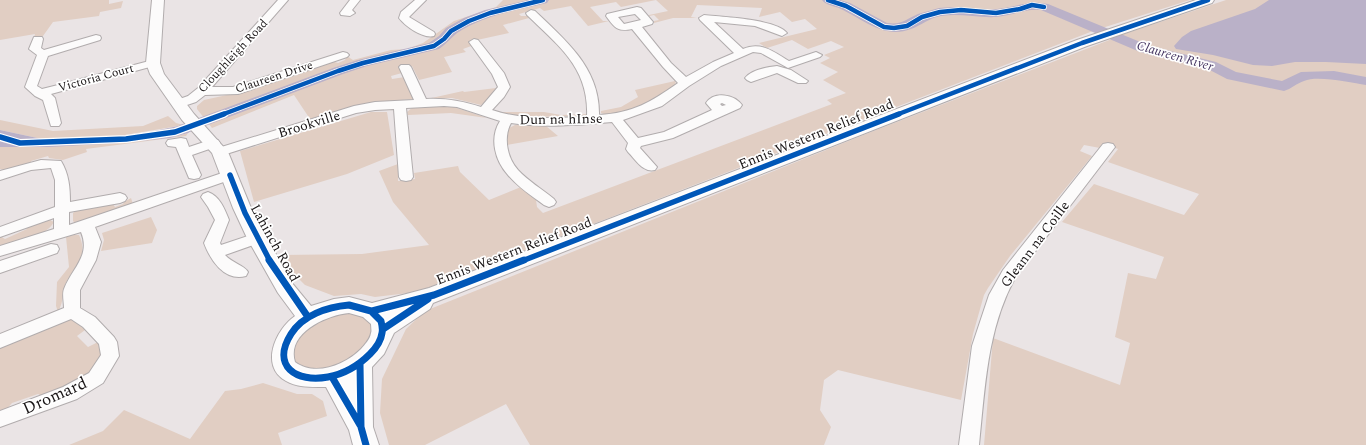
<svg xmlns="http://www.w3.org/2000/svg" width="1366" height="445" font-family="Spectral,serif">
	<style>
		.green { fill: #e1cec3 }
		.water { fill: #bab1c8 }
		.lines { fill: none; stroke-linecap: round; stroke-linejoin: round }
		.river { fill: #bab1c8; fill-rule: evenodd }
		.minor-casing { stroke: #b1acad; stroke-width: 2 }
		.major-casing { stroke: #b1acad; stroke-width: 2 }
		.minor { fill: #fcfbfb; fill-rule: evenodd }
		.major { fill: #fcfbfb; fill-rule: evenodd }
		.cycleway-far2-casing { stroke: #fff; stroke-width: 6 }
		.cycleway-far1-casing { stroke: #fff; stroke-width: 8 }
		.cycleway-casing { stroke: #fff; stroke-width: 10 }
		.cycleway-far2 { stroke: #0057b8; stroke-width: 4.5 }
		.cycleway-far1 { stroke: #0057b8; stroke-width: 5.5 }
		.cycleway { stroke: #0057b8; stroke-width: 7 }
		.labels { text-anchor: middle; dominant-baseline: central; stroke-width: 3.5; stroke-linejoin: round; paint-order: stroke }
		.far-street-label { font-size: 12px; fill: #191516; stroke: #fff }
		.far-water-label { font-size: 13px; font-style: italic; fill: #443460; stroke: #fff }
		.street-label { font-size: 14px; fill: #191516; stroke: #fff }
		.near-street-label { font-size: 17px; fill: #191516; stroke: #fff }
	</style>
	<rect width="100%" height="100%" fill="#eae4e5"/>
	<path class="green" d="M0,0H109V4L123,1L121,8L100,12L99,16L53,22L43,36L34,37L35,34L0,40Z
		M503,0H656L621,7L616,2L590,7L603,21H609L588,26L571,6L544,11L540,8L519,14L521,16H528L529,18L503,25L509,33L477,40L476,39L470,40L474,45L463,49L466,52L444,57L452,72L419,80L412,66H401L402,73L391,76L392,79L405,77L416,99C376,101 348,108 310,119L294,95L212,128L197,109V106L204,100L236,93L331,61L338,63L345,60L347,56L353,60L391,50L407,49L423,43L454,21L496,7Z
		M656,0H1190L1099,29L1069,15L1061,18L1093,31L417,292L375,297L361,294L334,296L305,285L296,276L281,255L362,254L429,245L393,202L379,171L398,164V181L415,179L414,173L458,166L460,172L489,200L521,187L536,200L537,207L543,213L832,104L827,100L846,93L823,80L838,72L820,63L830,58L824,55L844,47L831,41L808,49L792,40L767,48L759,43L817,29L805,19L792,22L780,12L759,17L762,8L697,5L691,17L697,18H673L654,23V21L659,20L654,15L649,16V15L668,11Z
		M1226,0H1366V445H984L993,338L1120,385L1130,343L1115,337L1128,273L1156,279L1164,257L1062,222L1094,184L1184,215L1199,194L1108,162L1118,149L1103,144L1100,148L1084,145L1080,151L1092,156L1010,256L988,288L984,295L973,334L961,400L838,370L824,380L820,410L831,427L824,445H530L506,404L425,445H389L380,413L382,379L406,329L425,311L871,132L1112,39C1128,46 1150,58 1167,53L1121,35Z
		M675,81L676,85C666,92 657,99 646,104C638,108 609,118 601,113V111L621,107L638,97L635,90Z
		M496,88L492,97L481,105L452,98L427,99L463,91L464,92Z
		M430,106L454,107L487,118L451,113L408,115L407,112L413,107Z
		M371,112H387L394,155L347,174L254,202L240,151Z
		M498,112H544L561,115L587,114V116L525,117Z
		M168,116L176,123L184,125L119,136L42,139L0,130V120L53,131L143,126Z
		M515,125L546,126L558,136L507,145L506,136L509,128Z
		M188,133L186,136L86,149L87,152L63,160L49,158L48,156L31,161V163L4,170L0,169V147L170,138Z
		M131,198L133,204L81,222L75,223L73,221V213L79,209L113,204L115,207L123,204L124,202Z
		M151,217L157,230L152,243L101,251L104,240L102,233Z
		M50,220L54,222C44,239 17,241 0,246V236L5,239L27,229L26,228Z
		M74,235H79C82,241 84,250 81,257C78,267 69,275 65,285C61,295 65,299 58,312L56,306L57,282L69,267L66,237Z
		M347,309L372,320L371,345L334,372L293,367L289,343L298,330Z
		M72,318L85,330L77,336L88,347L98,342L102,354L89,377L44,397L38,394L12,403L3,413L0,414V345Z
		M263,383L297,394H312L323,401L327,416L278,433L282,445H69L103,431L124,410L190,439L225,391L241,389Z"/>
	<path class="water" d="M1269,0H1366V64L1326,62H1295L1272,66L1253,65L1213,55L1176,49L1174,46L1182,37L1191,31L1255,9Z
		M211,119L188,133L170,138L120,143L49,147H0V130L42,139L119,136L150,132Z"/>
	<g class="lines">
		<path class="river" d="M528,0H549L547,3C517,10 484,15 457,33C452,37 446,44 439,49L367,66L343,74L192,131L186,133L180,131L178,128L180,125L333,68L358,60L429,43L439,36L446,28L464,18L485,10Z
			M822,0H840L850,3L887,23C903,25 906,19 918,14C925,12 932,10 939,8C959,5 978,11 997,9C1018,7 1027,0 1048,4L1150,46L1216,62L1236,72L1282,81L1301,72L1334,71L1366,77V85C1351,83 1318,75 1304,81C1297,83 1291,89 1284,91L1227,79L1206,68L1140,52L1041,10C1026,8 1011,16 996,17C978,18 960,13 941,16C929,18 922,25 911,29C885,39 865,21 843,10C837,6 826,6 822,0Z"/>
		<g class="minor-casing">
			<path id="minor" d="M278,0H288L212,87H233L343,52L347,53L349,55L347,57L238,94L205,95L196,102L178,108L174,107L172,104L174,101L188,96L198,88Z
				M350,0H360L352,10L355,13L350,16L341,15L340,13Z
				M415,0H426L409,17L434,32L435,34L434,36C423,39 405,26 399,18L401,12Z
				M637,7L641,8L653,22L652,24L642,27L671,63L686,77L713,62L734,53L700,20L699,18L704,15C722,17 776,19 787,33L782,36L755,26L714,22L743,49C761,41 774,52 789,61L816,52L822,55L820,57L788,68L761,53L753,52L721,66L689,86L662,106L623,120L638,138L664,132L712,110L706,103C714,91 734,94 742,105L740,108L673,138L641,146L640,148L657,167L655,170C643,173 636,160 628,152L626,149L628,143L612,122C578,125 544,128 511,123C503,137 507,158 518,170C528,181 542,189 554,199L556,202L554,205L549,207L544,205C532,196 518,187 508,175C495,161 489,138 500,121L457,107L444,106L406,108L413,177L411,180L406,181L401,180L399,177L394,109L375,110L356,113L220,156L215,155L213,152L215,149L354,106L375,102L414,100L399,67L401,65H409L411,67L426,99C446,98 462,101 481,107L498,87L492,74L469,42L474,39L478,40L504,73L510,87L504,97L492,110C522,120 555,119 587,116C589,68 559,46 527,15L526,13L531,10L535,11C566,41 600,68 599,115C633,113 651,102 678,83L663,67L632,29C617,32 615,28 606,16L607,14ZM635,14L641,20L624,24L618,17ZM722,103L726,105L722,106L720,104Z
				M96,35L100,36L101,38L100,40L48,56L37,86L42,89L54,86L153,60L157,61L159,63L157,65L51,94L55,98L61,123L59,126H51L43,100L35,96L25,87L37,55L29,49L34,37H42L43,39L41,48L44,50Z
				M777,66L791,70L808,81L806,83H798L777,73L751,82L747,80L745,78C751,70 767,67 777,66Z
				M181,138L186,139L189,147L213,139L218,140L220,143L218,146L192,155L201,175L199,178L194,179L189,178L176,147L168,146L166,143L168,140Z
				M1108,143L1113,144L1115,147L1015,278C987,329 985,388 979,445H959L972,346L989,295L1003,270L1103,144Z
				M41,160L61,161C69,174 70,188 70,202L120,193L125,195L127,198L125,201L120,203L69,212V225L225,172L230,171L235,172L237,175L235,178L95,227L101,242L96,260L80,290V308L95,317L114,337L117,342L119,356L103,383L77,399L0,427V411L63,387L89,373L101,355L99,344L83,327L71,319L0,348V334L64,308C64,302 62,294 64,289C72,268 91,256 81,232L0,256V246L54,229V218L0,237V227L55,207V180L51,168L31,170L0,180V171Z
				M208,192C220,196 225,210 229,220L220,243L221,245L257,233L262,234L265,238L262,242L225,255C232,263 244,265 248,272L246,276C224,282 210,259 204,243L215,220L208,207L201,197L203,194Z
				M51,244L57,245L59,249L57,253L0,273V261Z"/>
		</g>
		<g class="major-casing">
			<path id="major" d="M152,0H164L160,63L164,74L194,114L228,152L251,208L267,238L292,283L311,306L334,299L349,297L372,303L429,288L1077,40L1196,0H1214L1212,3L1087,46L433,303L430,309L394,333L384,354L372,367L373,427L379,445H353L349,430L326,387C312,387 298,388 286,381C259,366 276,329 295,316L278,293L247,238L233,208L212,153L182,120L150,74L146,63ZM349,313L363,317L371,324C371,327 372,331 371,333C370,340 365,344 361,349C345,365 315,377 295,362C286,333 327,315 349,313Z"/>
		</g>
		<use href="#minor" class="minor"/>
		<use href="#major" class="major"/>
		<g class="cycleway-far2-casing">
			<path id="cycleway-far2" d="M828,0L846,6L884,27L894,28L907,26L922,17L940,12L961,10L996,13L1020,9L1032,5L1044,7
				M221,115L338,71L363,63L434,46L444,39L451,31L469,21L490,13L543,0
				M896,115L1082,43L1208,0"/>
		</g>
		<g class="cycleway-far1-casing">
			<path id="cycleway-far1" d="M0,137L20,143L126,139L175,132L224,114
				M230,175L245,213L270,261
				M522,261L899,114"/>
		</g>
		<g class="cycleway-casing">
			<path id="cycleway" d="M269,260L308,317
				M349,305L371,311L381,321C382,325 383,329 382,333C381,341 375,349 370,354C359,365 344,374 328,377C296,383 271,366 291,334C303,315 327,307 349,305Z
				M372,311L434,295L524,260
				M383,329L428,299
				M360,364L361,427L366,445
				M332,377L360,425"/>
		</g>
		<use href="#cycleway-far2" class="cycleway-far2"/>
		<use href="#cycleway-far1" class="cycleway-far1"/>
		<use href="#cycleway" class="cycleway"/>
	</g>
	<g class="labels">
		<g class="far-street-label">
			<text transform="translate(233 56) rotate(-47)">Cloughleigh Road</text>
			<text transform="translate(274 77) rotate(-18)">Claureen Drive</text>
			<text transform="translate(96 78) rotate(-15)">Victoria Court</text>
		</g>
		<g class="far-water-label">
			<text transform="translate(1175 56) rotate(16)">Claureen River</text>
		</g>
		<g class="street-label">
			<text transform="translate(561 119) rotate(-1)">Dun na hInse</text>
			<text transform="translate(309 124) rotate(-17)">Brookville</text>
			<text transform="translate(816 134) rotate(-22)">Ennis Western Relief Road</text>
			<text transform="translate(275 243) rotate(61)">Lahinch Road</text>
			<text transform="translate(1035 244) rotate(-53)">Gleann na Coille</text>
			<text transform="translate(514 251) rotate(-21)">Ennis Western Relief Road</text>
		</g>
		<g class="near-street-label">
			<text transform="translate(55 396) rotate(-24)">Dromard</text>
		</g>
	</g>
</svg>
